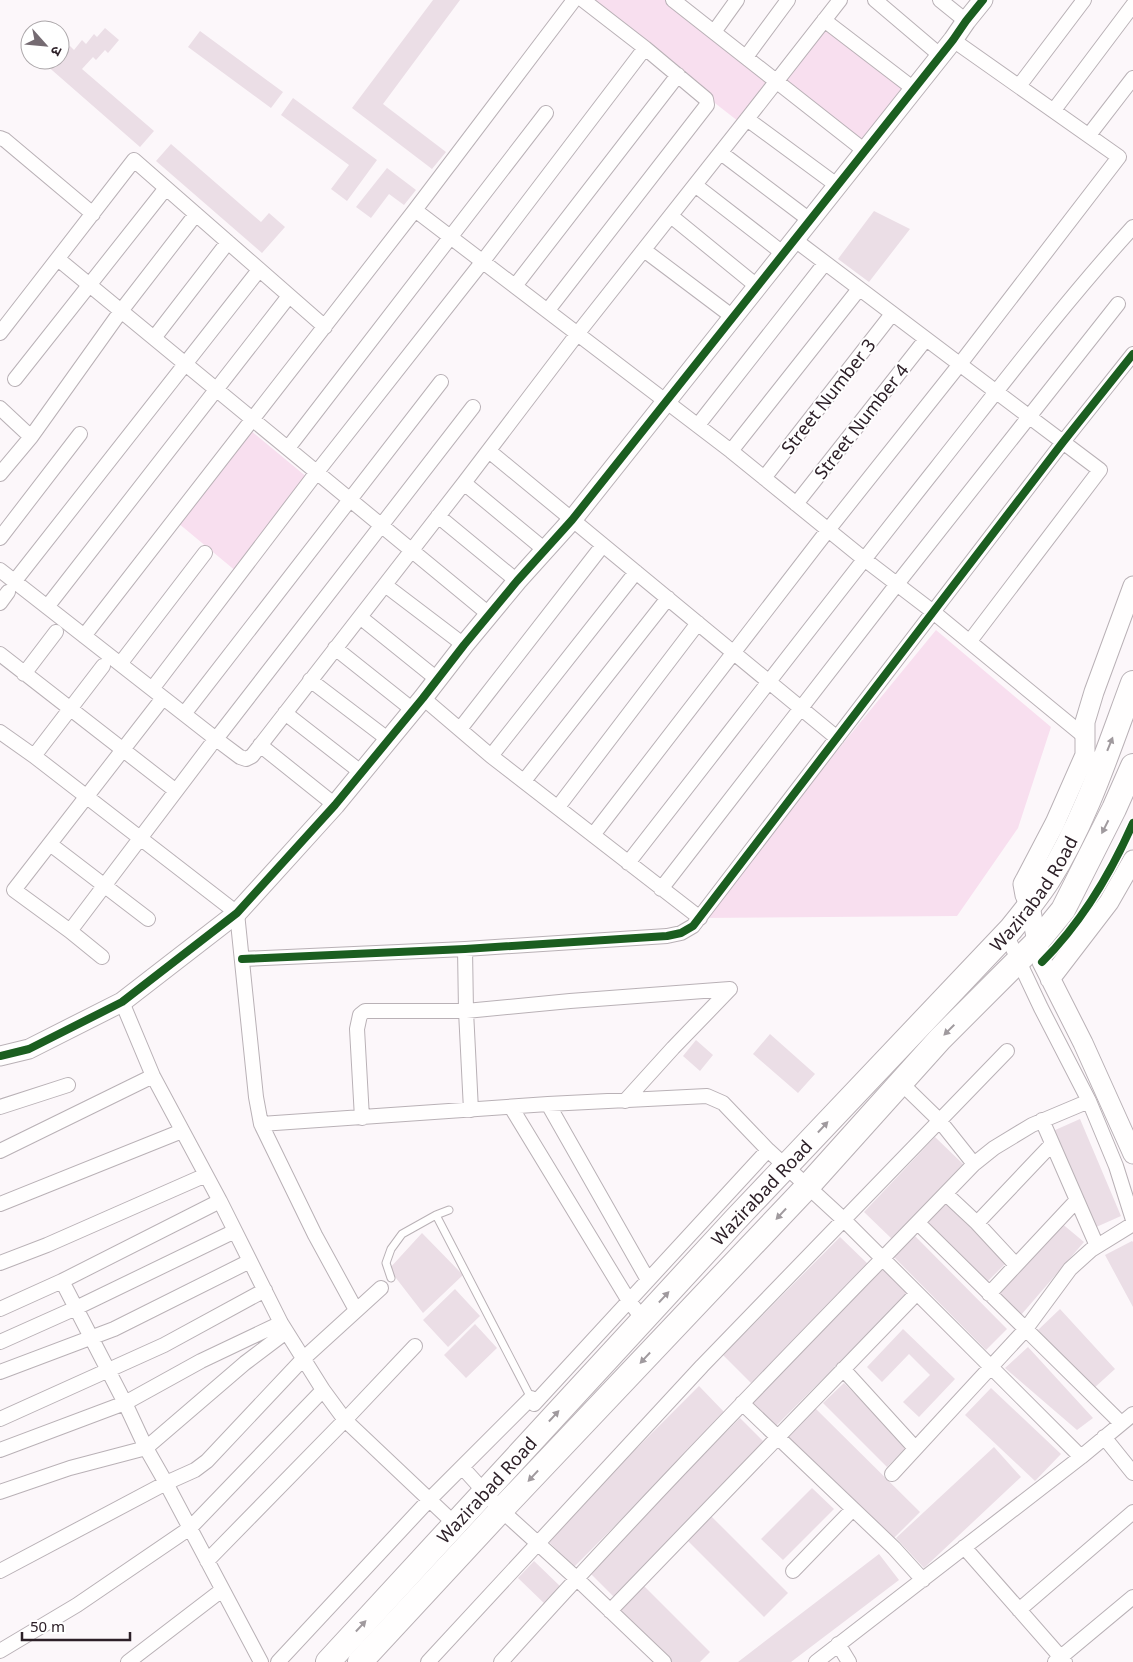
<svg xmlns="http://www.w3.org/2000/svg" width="1133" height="1662" font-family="'Noto Sans','Noto Sans Devanagari',sans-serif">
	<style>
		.green { fill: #f8dfef }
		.building { fill: #ebdee6 }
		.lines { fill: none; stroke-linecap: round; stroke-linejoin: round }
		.lane-casing { stroke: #b9b1b6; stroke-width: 9 }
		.street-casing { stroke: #b9b1b6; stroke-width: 16 }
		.secondary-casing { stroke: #b9b1b6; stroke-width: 21 }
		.highway-casing { stroke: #b9b1b6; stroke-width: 26 }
		.lane { stroke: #fffefe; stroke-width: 7 }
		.street { stroke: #fffefe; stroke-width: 14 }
		.secondary { stroke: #fffefe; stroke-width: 19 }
		.highway { stroke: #fffefe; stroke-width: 24 }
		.cycleway-casing { stroke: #fff; stroke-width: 11 }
		.cycleway { stroke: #1b5e20; stroke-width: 8 }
		.oneway { fill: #a09a9e }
		.labels { text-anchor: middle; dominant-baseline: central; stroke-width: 4; stroke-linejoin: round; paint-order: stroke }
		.street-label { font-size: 18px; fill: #2d2028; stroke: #fff }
	</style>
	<rect width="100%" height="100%" fill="#fcf7fa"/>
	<path class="green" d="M583,0H673L777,81L824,20L914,89L865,151L777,82L743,125Z
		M244,425L308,478L237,572L172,518Z
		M936,630L1051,727L1018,828L957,916L700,918Z"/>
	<path class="building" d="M433,0H460L383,104L446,152L432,169L352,108Z
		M105,28L119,40L108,53L105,50L96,60L93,57L82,69L154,131L140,147L45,64L49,60H60V50L64,53L70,46L74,50L82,40L86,44L94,34L97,37Z
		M200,31L283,92L271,108L188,47Z
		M293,98L377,160L347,201L331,189L349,165L281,115Z
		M171,144L261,222L269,213L285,227L262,253L156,161Z
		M387,168L416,190L404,205L389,194L371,218L356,207Z
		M874,211L910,229L869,282L838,259Z
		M770,1034L815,1074L798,1093L753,1054Z
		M696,1040L713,1055L700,1071L683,1056Z
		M1080,1119L1121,1216L1094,1228L1053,1131Z
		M935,1137L963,1164L892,1239L864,1212Z
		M948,1199L1009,1260L987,1282L926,1221Z
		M1060,1222L1084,1242L1021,1315L997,1295Z
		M422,1233L463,1275L423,1313L389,1269Z
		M915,1236L1007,1329L986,1350L894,1257Z
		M840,1237L869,1265L751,1383L723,1355Z
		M1132,1241L1133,1242V1307L1105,1255Z
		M883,1268L908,1293L775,1427L750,1402Z
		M455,1289L480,1316L448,1347L423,1320Z
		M1060,1309L1115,1369L1093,1389L1038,1330Z
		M475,1324L497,1348L466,1378L444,1355Z
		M903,1329L955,1379L919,1417L903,1402L930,1375L909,1354L882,1382L867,1367Z
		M1028,1347L1093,1418L1077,1430L1005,1368Z
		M844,1383L907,1446L887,1467L823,1403Z
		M699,1386L726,1414L574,1567L546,1539Z
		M991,1388L1061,1454L1035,1481L965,1415Z
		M815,1408L920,1512L891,1541L787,1436Z
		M740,1418L766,1444L614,1597L588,1571Z
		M994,1447L1021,1477L924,1568L896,1538Z
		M812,1488L834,1509L783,1560L761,1539Z
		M710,1515L788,1593L764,1617L686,1539Z
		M879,1554L899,1580L791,1662H738Z
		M534,1561L562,1588L546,1605L518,1578Z
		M644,1586L710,1652L700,1662H667L618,1613Z"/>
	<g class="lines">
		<g class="lane-casing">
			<path id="lane" d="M436,1215L531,1398
				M391,1278L386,1263L391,1249L402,1234L436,1215L449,1210"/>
		</g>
		<g class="street-casing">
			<path id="street" d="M673,0L865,151
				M875,0L941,56
				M940,0L966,21
				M824,20L914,89
				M714,32L737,0
				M746,57L788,0
				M1019,86L1084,0
				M1054,110L1133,5
				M747,119L838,186
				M1089,135L1133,78
				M0,138L5,140L93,214
				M721,153L811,221
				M695,185L784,254
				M415,210L731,451L864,559L932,611L1084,736
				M671,216L758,287
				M795,240L1100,470L970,641
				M644,250L733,317
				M58,259L490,615
				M515,286L678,75
				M548,310L707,105L706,99L645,48
				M0,333L134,160L325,327
				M154,338L228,242
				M15,379L166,188
				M0,408L31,437
				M698,425L825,263
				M288,448L546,113
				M489,451L837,738
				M731,451L859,289
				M0,474L31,437L121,311L196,214
				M764,478L892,314
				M464,483L545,550
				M796,504L926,339
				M438,516L517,581
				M0,538L80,434
				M0,570L216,739L240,757L246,759L252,756L464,483L578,333L747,119L840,0
				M14,582L259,270
				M385,585L464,645
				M0,603L8,592
				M47,607L289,296
				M360,617L437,679
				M84,636L415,210L574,0
				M335,648L413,710
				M0,654L176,791
				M120,664L205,553
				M24,674L56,632
				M310,680L389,740
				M152,689L317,472L483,261L645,48L583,0
				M423,698L491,756L700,918
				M285,713L362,773
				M184,714L441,382
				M460,729L603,545
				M0,732L34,756L237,913L256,1097L261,1124L315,1235L356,1310
				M216,739L473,407
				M260,745L335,805
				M34,756L103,666
				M491,756L636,572
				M524,781L668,598
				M558,807L698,623
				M593,835L828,530L960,364L1119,157L953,40
				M50,844L148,919
				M628,863C731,731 833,598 937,467C1001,386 1063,304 1133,227
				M661,889L897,584L1118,304
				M70,931L210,746
				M1006,934L1041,1008L1089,1101L1116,1166L1133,1220
				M465,949L466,1011L471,1110
				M102,957L70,931L14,890L163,698
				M242,959L465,949L667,936L681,933L693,926L1063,442L1133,354
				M122,1002L153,1076L220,1201L281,1323L323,1390L345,1420L455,1524
				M901,1083L939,1120L974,1164
				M625,1101L673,1048L730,989
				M548,1104L648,1280
				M0,1107L68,1085
				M511,1107L629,1301L643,1319
				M362,1118L357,1029L360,1015L365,1011H466L570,1001L730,989
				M1042,1120L1097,1246
				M261,1124L548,1104L707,1096L723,1103L768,1150L843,1219L1081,1457
				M0,1151L153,1076
				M946,1194L977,1223
				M0,1204L182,1131
				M918,1223L1121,1423
				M0,1263L47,1245L206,1175
				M1016,1265L977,1223L1052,1144
				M62,1281L125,1403L146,1448L166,1483L261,1662
				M989,1294L1077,1200
				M0,1309L62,1281L220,1201
				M0,1342L76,1308L235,1231
				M843,1369L915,1448
				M0,1372L114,1329L250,1261
				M742,1403L894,1548L923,1580
				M0,1419L164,1345L265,1290
				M1104,1437L1133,1473
				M0,1450L125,1403L201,1361L281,1323
				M462,1467L501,1510L576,1578L664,1662
				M892,1474L1025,1330L1070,1269L1091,1250L1133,1224
				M0,1492L70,1468L146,1448L245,1363L286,1332
				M964,1547L1065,1662
				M207,1561L345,1420L415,1346
				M0,1571L166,1483L195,1470L207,1461L303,1359L381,1288
				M793,1571L853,1509
				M1019,1610L1133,1512
				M610,1611L917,1293
				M838,1644L849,1662
				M0,1651L77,1605L190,1528L323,1390
				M128,1662L222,1590
				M278,1662L429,1500L531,1398L534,1404L768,1150
				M428,1662L702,1366L1007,1051
				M501,1662C654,1491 815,1329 974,1164L994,1148L1032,1125L1089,1101
				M816,1662L1081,1457L1133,1414
				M1055,1662L1133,1597"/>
		</g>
		<g class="secondary-casing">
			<path id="secondary" d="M1085,755L1055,823L1023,884L1025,895L1030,906L1037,942L1042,962L1083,1043L1133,1154
				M1092,763L1085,755V722L1094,692L1133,586
				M1050,979L1109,902L1133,860
				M0,1056L29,1049L122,1002L237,913L335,805L423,698L464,645L517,581L572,520L953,40L966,21L983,0"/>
		</g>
		<g class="highway-casing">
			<g id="highway">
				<path id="s1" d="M328,1662L735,1220L1011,929C1024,913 1037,897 1048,880C1085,822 1109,747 1133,683"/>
				<path d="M360,1662L501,1510L807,1187L940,1039L1037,942L1063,910L1114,809L1133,766"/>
			</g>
		</g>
		<use href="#lane" class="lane"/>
		<use href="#street" class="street"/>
		<use href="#secondary" class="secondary"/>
		<use href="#highway" class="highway"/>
		<g class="cycleway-casing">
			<path id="cycleway" d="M242,959L465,949L667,936L681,933L693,926L1063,442L1133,354
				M1042,962C1082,922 1110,875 1133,823
				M0,1056L29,1049L122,1002L237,913L335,805L423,698L464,645L517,581L572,520L953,40L966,21L983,0"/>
		</g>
		<use href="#cycleway" class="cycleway"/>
	</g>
	<defs><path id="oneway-solid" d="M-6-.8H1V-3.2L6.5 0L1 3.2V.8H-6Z" transform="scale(1.25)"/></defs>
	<g class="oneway">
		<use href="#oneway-solid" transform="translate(1110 744) rotate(-68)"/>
		<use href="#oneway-solid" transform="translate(1105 827) rotate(117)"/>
		<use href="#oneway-solid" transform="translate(949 1030) rotate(135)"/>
		<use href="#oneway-solid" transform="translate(823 1127) rotate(-47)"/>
		<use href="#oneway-solid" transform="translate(781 1214) rotate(133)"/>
		<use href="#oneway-solid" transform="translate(664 1297) rotate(-47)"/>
		<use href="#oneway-solid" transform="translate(645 1358) rotate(133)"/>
		<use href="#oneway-solid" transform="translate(554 1416) rotate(-47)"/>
		<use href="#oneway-solid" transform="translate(533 1476) rotate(133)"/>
		<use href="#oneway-solid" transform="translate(361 1626) rotate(-47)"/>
	</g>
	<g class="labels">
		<g class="street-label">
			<text transform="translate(828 396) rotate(-52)">Street Number 3</text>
			<text transform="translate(861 421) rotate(-52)">Street Number 4</text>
			<text stroke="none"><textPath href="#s1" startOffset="1044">Wazirabad Road</textPath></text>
			<text stroke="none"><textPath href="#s1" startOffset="639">Wazirabad Road</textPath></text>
			<text stroke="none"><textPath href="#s1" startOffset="234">Wazirabad Road</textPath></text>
		</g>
	</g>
	<g transform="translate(45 45) rotate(117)"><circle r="24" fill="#ffffff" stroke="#aba6a9"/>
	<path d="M0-4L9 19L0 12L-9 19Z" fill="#756b72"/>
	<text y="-8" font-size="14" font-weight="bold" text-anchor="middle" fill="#2d2028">उ</text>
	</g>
	<path d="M22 1632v8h108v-8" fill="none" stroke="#2d2028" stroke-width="2.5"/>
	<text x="30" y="1632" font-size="15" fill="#2d2028" stroke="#ffffff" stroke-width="4" paint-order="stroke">50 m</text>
</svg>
